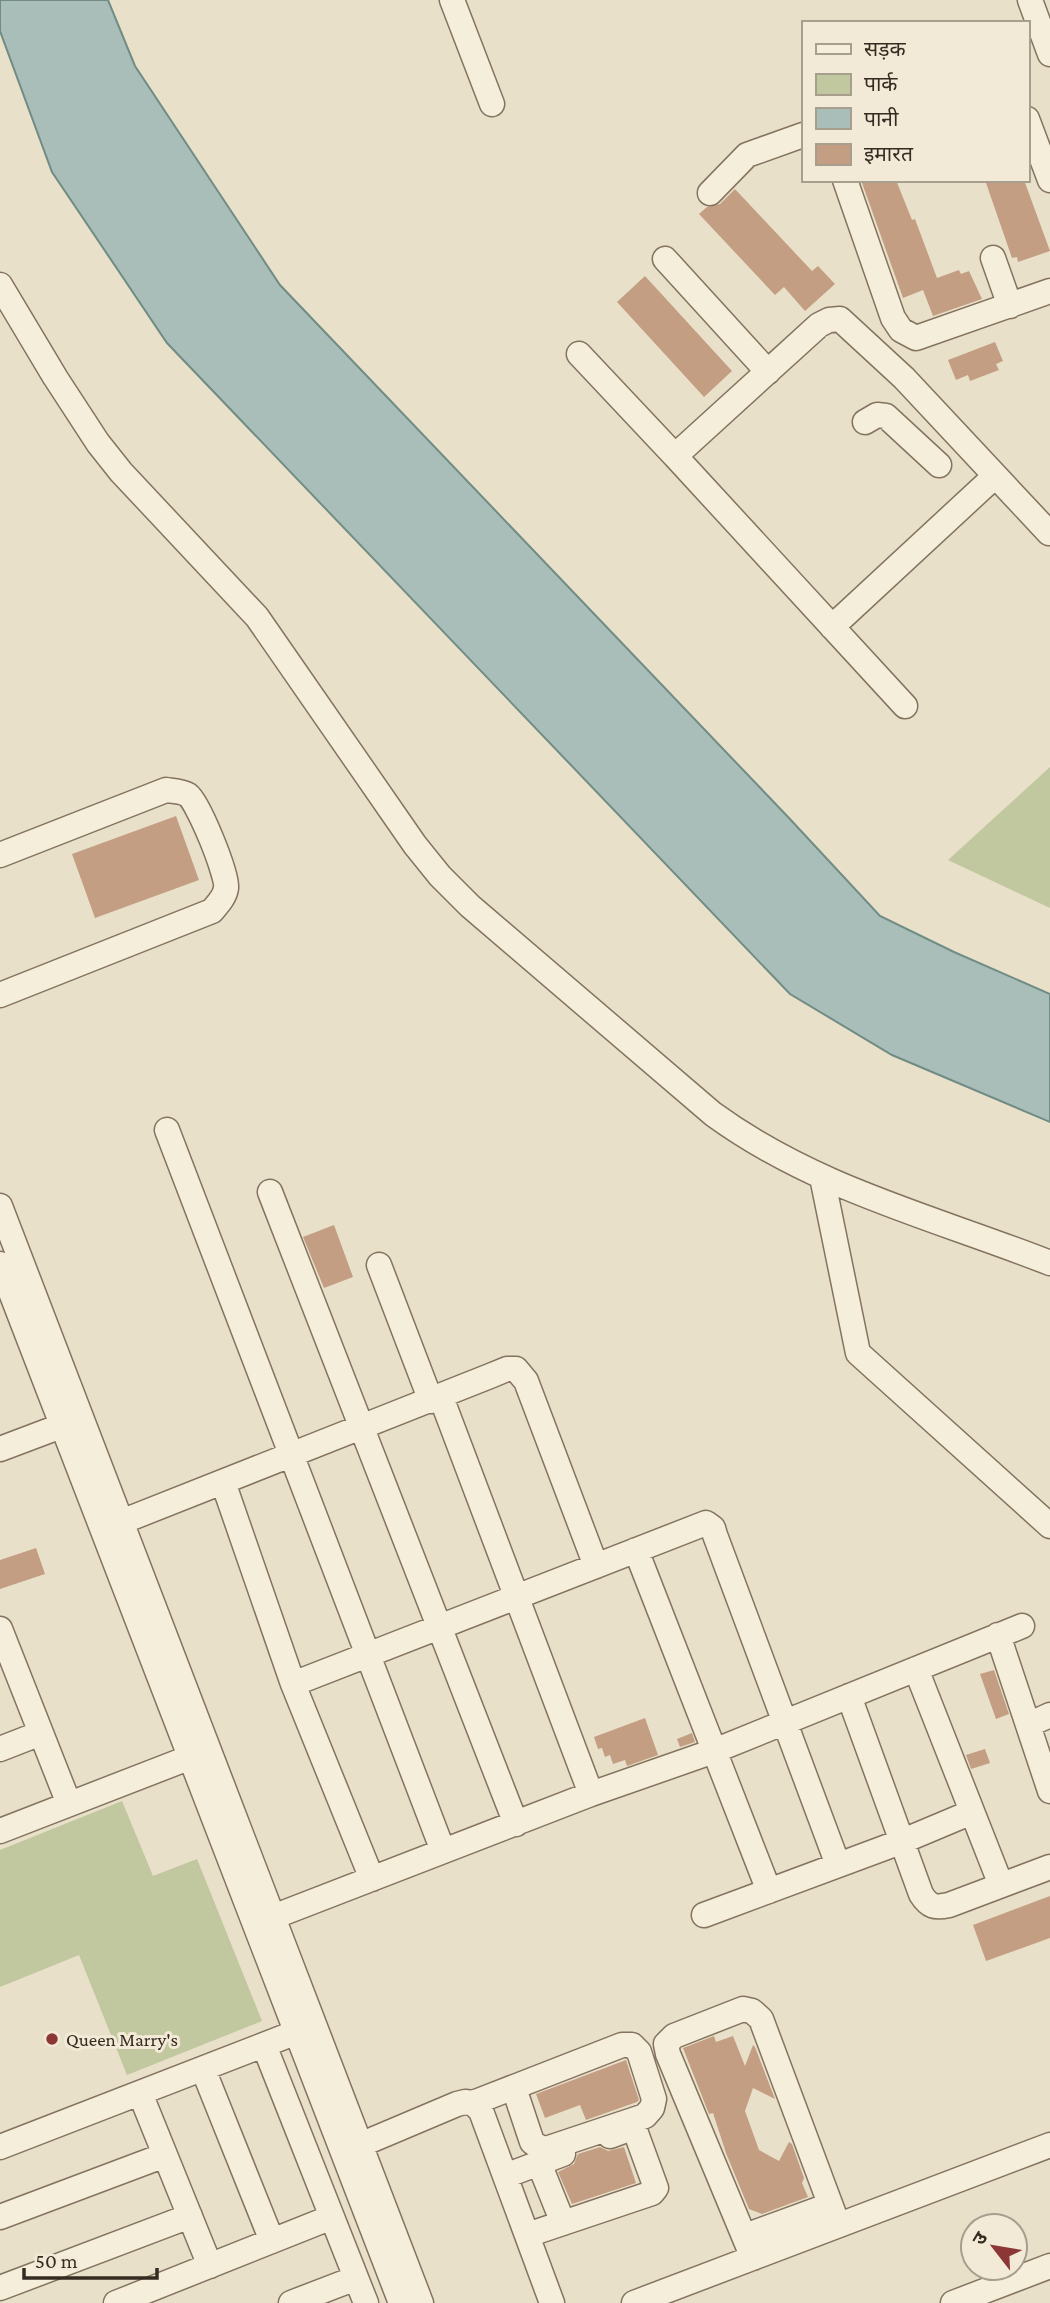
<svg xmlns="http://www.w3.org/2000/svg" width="1050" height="2303" font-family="'Crimson Pro','Noto Sans Devanagari',serif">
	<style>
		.green { fill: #c1c79e }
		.water { fill: #a9beb8; stroke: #708c85; stroke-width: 2 }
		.building { fill: #c39e83 }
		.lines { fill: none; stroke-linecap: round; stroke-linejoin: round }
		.minor-casing { stroke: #84735f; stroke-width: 27 }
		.minor { stroke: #f5eedb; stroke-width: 24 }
		.poi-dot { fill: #8c3736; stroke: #f2ead7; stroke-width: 2.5 }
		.labels { text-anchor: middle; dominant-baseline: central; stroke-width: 6; stroke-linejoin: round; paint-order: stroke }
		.poi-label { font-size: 19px; fill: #362b21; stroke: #f2ead7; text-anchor: start }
	</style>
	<rect width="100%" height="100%" fill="#e9e0c9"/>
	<path class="green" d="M1050,767V908L948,860Z
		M122,1801L153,1876L197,1859L262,2021L127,2075L79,1955L0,1987V1850Z"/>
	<path class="water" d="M0,0H108L135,66L280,285L789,818L880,916L954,952L1050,994V1122L892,1055L790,994L167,343L52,172L0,31Z"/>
	<path class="building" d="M861,180H896L912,220L915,219L937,278L959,270L961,274L969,271L982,299L933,316L923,290L903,298Z
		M985,180H1024L1050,251L1018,262L1017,257L1012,258Z
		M735,189L812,271L818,266L835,284L805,311L784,287L775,295L699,214L707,207L720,204Z
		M645,276L732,371L704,397L617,302Z
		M995,342L1003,361L996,364L999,370L970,381L968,375L956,380L948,360Z
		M176,816L199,880L95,918L72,854Z
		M334,1225L353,1277L324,1288L303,1237Z
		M36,1548L45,1574L0,1589V1560Z
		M994,1670L1009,1714L996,1719L980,1674Z
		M645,1718L658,1755L627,1766L625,1760L613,1764L610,1755L605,1757L602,1748L598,1749L594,1737Z
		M692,1733L695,1742L680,1747L677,1739Z
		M985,1749L990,1763L971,1769L966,1755Z
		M1050,1896V1938L986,1961L973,1925Z
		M714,2036L716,2042L733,2036L745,2066L753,2045L755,2047L775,2099L753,2088L745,2111L759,2150L779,2161L789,2142L792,2144L804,2178L802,2183L808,2197L762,2214L749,2209L726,2153L713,2113L709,2114L683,2048Z
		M626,2060L639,2100L637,2102L586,2120L580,2105L545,2118L536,2094Z
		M600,2147L608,2151L624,2147L636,2183L572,2204L558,2172L574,2164L578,2154Z"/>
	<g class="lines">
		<g class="minor-casing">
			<path id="minor" d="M452,0L492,104
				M1030,0L1050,54
				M1027,119L1050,180
				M845,180L893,318L901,330L916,338L1050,291
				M710,193L747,155L803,135
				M993,258L1010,306
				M665,259L768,372
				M0,285L55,377L98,443L121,472L257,617L415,845L440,876L470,906L713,1114C816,1189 933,1217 1050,1263
				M579,354L675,456L819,325L829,320L840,319L904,378L1049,533
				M865,422L877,415L886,416L939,465
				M675,456L905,706
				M832,627L995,476
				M0,855L166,790C173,791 182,791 188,795C198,802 228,875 226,888C225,897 217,905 212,911L0,995
				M167,1130L443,1851
				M822,1177L858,1353L1050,1526
				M270,1192L516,1824
				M0,1206L421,2303
				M0,1264L401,2303
				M379,1265L431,1401
				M441,1397L591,1794
				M0,1449L61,1426
				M223,1482L293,1684L372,1879
				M106,1528L490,1376L507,1369H516L526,1381L596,1566
				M636,1550L769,1891
				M0,1629L69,1804
				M998,1635L1050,1791
				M916,1669L1001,1885
				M293,1684L706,1523L713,1528L715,1535L838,1865
				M849,1696L921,1894C929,1907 935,1908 949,1905L1050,1867
				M1028,1725L1050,1715
				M0,1749L41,1733
				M0,1831L191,1757
				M704,1915L903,1841L972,1812
				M260,1922L591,1794L714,1751L1022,1626
				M264,2045L366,2303
				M203,2069L272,2241
				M140,2093L210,2266
				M473,2103L481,2111L552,2303
				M360,2145L457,2104L465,2102L473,2103L622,2045H632L639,2052L654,2099L652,2108L645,2116L543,2150L532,2142L514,2088
				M0,2147L297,2032
				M539,2163L563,2223
				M505,2176L563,2154
				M0,2217L165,2155
				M527,2235L652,2193L656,2188L636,2133L629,2129L610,2136
				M745,2236L830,2205
				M753,2258L668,2054L666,2044L674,2036L743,2009L752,2011L761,2019L838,2225
				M0,2288L190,2216
				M116,2303L332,2217
				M291,2303L356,2278
				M634,2303L1050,2145
				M953,2303L1050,2266"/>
		</g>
		<use href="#minor" class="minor"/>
	</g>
	<circle class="poi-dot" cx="52" cy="2039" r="7"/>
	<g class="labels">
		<g class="poi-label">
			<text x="66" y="2039">Queen Marry's</text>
		</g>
	</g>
	<rect x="802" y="21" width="228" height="161" fill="#f2ead7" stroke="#a79e8e" stroke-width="2"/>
	<rect x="816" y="44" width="35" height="10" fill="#f5eedb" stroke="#a79e8e" stroke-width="2"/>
	<text x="864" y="56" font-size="21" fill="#362b21">सड़क</text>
	<rect x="816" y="74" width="35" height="21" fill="#c1c79e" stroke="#a79e8e" stroke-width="2"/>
	<text x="864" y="91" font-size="21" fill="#362b21">पार्क</text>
	<rect x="816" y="108" width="35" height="21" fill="#a9beb8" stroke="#a79e8e" stroke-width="2"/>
	<text x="864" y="126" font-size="21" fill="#362b21">पानी</text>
	<rect x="816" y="144" width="35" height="21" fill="#c39e83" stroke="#a79e8e" stroke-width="2"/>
	<text x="864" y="161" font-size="21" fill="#362b21">इमारत</text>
	<g transform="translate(994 2247) rotate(301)"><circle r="33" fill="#f2ead7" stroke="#a79e8e" stroke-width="2"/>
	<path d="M0-5L12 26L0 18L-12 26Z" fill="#8c3736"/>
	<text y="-10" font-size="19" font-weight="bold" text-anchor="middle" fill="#362b21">उ</text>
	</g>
	<path d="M24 2268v10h133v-10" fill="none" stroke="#362b21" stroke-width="3.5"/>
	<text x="35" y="2268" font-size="21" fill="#362b21" stroke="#f2ead7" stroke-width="5" paint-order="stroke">50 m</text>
</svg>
